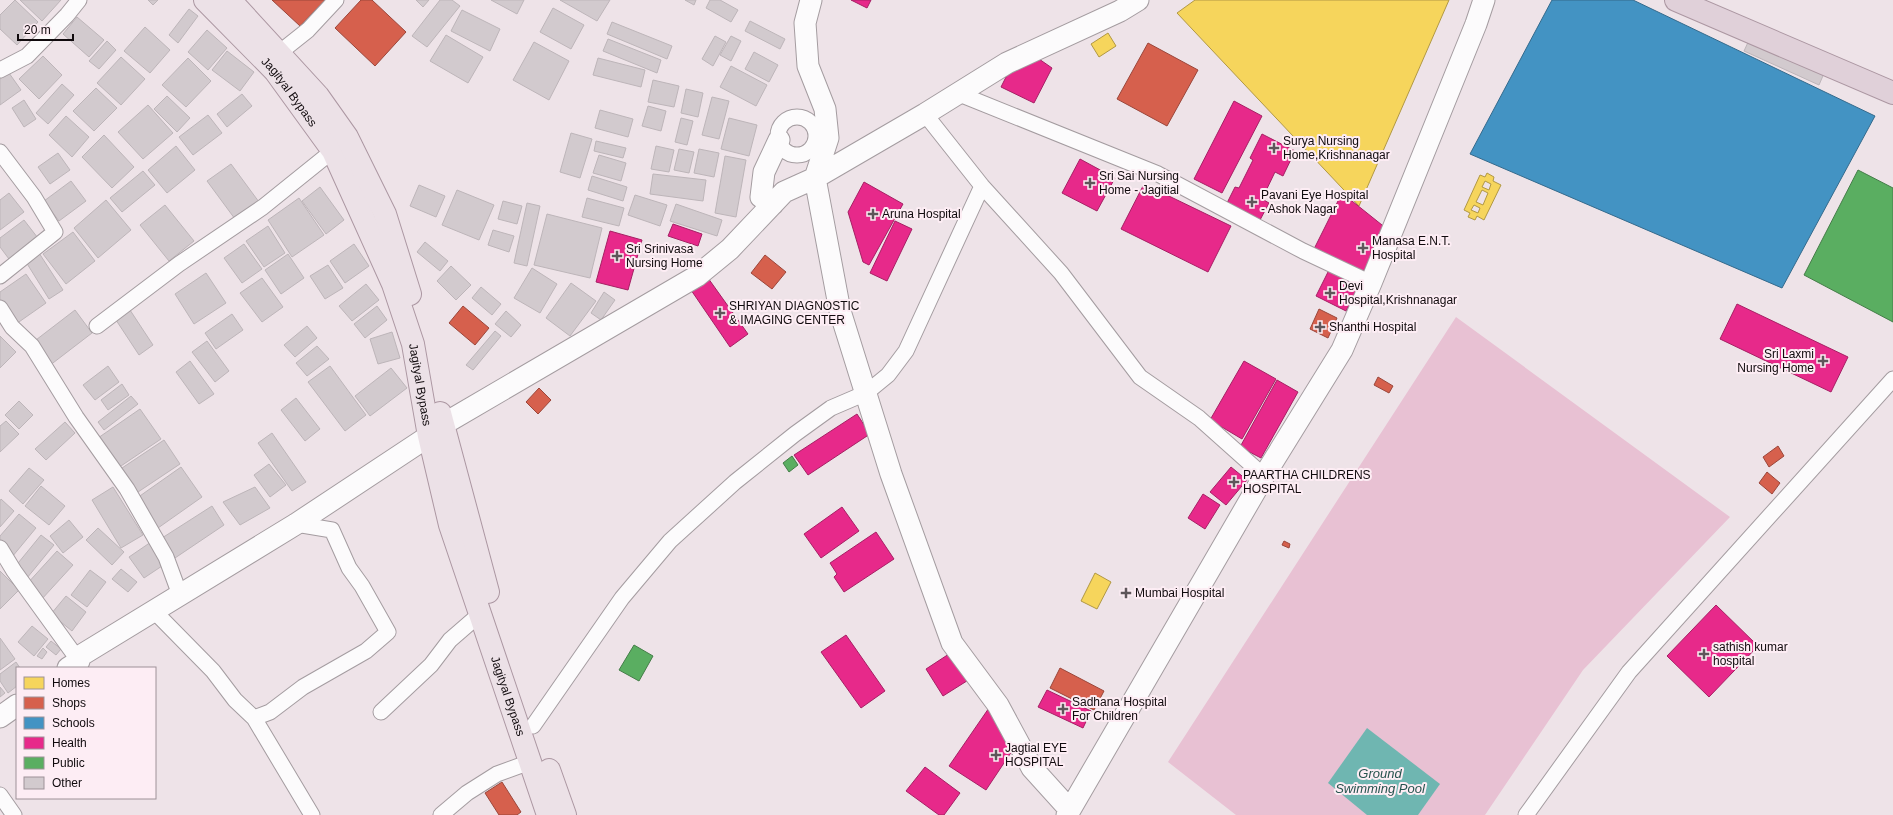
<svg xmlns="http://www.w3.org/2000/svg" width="1893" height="815" font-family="Arial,sans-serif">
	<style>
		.green { fill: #e8c1d3 }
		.water { fill: #6fb6b1 }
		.homes { fill: #f6d55c; stroke: #b19844; fill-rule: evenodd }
		.shops { fill: #d6604d; stroke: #9b463a }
		.schools { fill: #4393c3; stroke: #346a8c }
		.health { fill: #e7298a; stroke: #a62064 }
		.public { fill: #5aae61; stroke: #447d48 }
		.building { fill: #d2cace; stroke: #bdb5b9 }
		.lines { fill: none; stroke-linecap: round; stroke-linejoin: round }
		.street-casing { stroke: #a49ca0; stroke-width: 17 }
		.secondary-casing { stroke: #a49ca0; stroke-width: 23 }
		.primary-casing { stroke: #ac97a2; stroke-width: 24 }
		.highway-casing { stroke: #ac97a2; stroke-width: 24 }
		.street { stroke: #fcfbfc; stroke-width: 15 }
		.secondary { stroke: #fcfbfc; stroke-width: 21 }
		.primary { stroke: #ece1e7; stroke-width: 22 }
		.highway { stroke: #e0d0d9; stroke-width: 22 }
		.poi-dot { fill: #5e565a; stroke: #fdedf4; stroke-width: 1.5 }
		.labels { text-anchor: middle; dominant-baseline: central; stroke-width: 4; stroke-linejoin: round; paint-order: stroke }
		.street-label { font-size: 12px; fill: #100a0d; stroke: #fdedf4 }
		.poi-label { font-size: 12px; fill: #100a0d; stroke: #fdedf4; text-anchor: start }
		.water-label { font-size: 13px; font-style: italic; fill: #26534e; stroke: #fdedf4 }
	</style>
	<rect width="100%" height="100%" fill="#eee3e8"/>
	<path class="green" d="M1456,317L1730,517L1583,670L1485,815H1236L1168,762Z"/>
	<path class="water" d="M1367,728L1440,784L1418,815H1367L1328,783Z"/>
	<path class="homes" d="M1195,0H1449L1359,206L1177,13Z
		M1108,33L1116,46L1099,57L1091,44Z
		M1487,173L1494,177L1493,181L1501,185L1484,220L1477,216L1475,220L1468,217L1470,213L1464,210L1480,175L1485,177ZM1485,181L1491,184L1489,190L1482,187ZM1482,190L1488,193L1483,205L1476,202ZM1474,205L1480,208L1478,213L1471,210Z
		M1095,573L1111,582L1097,609L1081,601Z"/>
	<path class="shops" d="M272,0H325L300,26Z
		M361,0H372L406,32L375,66L335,28Z
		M1148,43L1198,70L1167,126L1117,99Z
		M765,255L786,272L772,289L751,273Z
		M463,306L489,328L475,345L449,323Z
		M1319,309L1337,318L1328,338L1310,329Z
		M1378,377L1393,386L1389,393L1374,385Z
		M539,388L551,400L538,414L526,402Z
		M1778,446L1784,456L1769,467L1763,457Z
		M1767,472L1780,483L1772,494L1759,483Z
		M1284,541L1290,544L1289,548L1282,545Z
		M1060,668L1104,691L1094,710L1050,688Z
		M502,782L521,812L517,815H499L485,793Z"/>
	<path class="schools" d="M1552,0H1633L1875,116L1782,288L1470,154Z"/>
	<path class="health" d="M851,0H871L867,8Z
		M1039,59L1052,68L1034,103L1001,87L1008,73Z
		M1234,101L1262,116L1222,193L1194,179Z
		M1262,134L1295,151L1283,176L1275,172L1262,199L1269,203L1260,220L1227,203L1235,187L1239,188L1253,160L1250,158Z
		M1080,159L1115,178L1097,211L1062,193Z
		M864,182L903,204L869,265L863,262L848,212Z
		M1144,184L1231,226L1208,272L1121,229Z
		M1342,193L1387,229L1362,274L1314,249Z
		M895,221L912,229L887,281L870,273Z
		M673,224L702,234L698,246L668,236Z
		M610,231L642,240L628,290L596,282Z
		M1329,270L1359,285L1346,311L1316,296Z
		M708,278L748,334L730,347L691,290Z
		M1737,304L1848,357L1831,392L1720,339Z
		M1244,361L1276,379L1242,439L1210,420Z
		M1277,380L1298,392L1261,458L1240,447Z
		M857,414L870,434L808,475L794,455Z
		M1231,467L1247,480L1226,505L1210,492Z
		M1203,494L1220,505L1205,529L1188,518Z
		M842,507L859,531L821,558L804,534Z
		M876,532L894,559L844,592L834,577L837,574L830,563Z
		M1716,605L1758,646L1709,697L1667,656Z
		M846,635L885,691L861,708L821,652Z
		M952,652L970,679L943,696L926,669Z
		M1047,690L1091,711L1083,728L1038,707Z
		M991,705L1012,751L986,790L949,766Z
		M925,767L960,793L944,815H939L906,791Z"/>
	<path class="public" d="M1858,170L1893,188V322L1804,275Z
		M792,456L798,465L789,472L783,463Z
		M634,645L653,656L639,681L619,670Z"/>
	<path class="building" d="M15,0L38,22L17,45L0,29V15Z
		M20,0H61L42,21Z
		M148,0H158L153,5Z
		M416,0H429L423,7Z
		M440,0H452L460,6L427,47L412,36Z
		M491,0H524L517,14Z
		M560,0H610L597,21Z
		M685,0H696L694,5Z
		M710,0H720L738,10L731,22L706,8Z
		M553,8L584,25L571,49L540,32Z
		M189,9L198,16L178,43L169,35Z
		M462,10L500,29L490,51L451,31Z
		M77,17L104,40L89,57L63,34Z
		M750,21L785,39L780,49L745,31Z
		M612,22L672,46L667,59L607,34Z
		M145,27L170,50L150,73L124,51Z
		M207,30L227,48L208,70L188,52Z
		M446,35L483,57L468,83L430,61Z
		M715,36L726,42L713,66L702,59Z
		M731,36L741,41L731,61L720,55Z
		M1750,38L1825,71L1819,85L1744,51Z
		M608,39L661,60L657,73L603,51Z
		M107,41L116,50L99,69L89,61Z
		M534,42L569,61L549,100L513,80Z
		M227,51L254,72L240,91L212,70Z
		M754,52L778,65L769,82L745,69Z
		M43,56L62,75L39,99L19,79Z
		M121,57L145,79L121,105L97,83Z
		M188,58L211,81L186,107L162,85Z
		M598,58L645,70L641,87L593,75Z
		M731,66L767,85L756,106L720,87Z
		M9,73L21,90L0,105V79Z
		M653,80L679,86L674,107L648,102Z
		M62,84L74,95L48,124L36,113Z
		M96,88L117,108L94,131L73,111Z
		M686,89L703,93L698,117L681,113Z
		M242,94L252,106L227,127L217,114Z
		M167,96L190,118L177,132L154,109Z
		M712,97L729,101L719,139L702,135Z
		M24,100L36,119L24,127L12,108Z
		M148,105L173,133L143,159L118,132Z
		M648,106L666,111L661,131L642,126Z
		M600,110L633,119L628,137L595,128Z
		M208,115L222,133L193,155L179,137Z
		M66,116L89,137L72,157L49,135Z
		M681,118L693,121L687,145L675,142Z
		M729,118L757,125L749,156L721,149Z
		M571,133L592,139L580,178L560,172Z
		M104,135L134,167L112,188L82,157Z
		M596,141L626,148L623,158L594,151Z
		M176,146L195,170L167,193L148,170Z
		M656,146L674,150L669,172L651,169Z
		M679,149L694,152L689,173L674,170Z
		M699,149L719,153L714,177L694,173Z
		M58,153L70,170L50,184L38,167Z
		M599,155L626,163L621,181L593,173Z
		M725,156L746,160L736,217L715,213Z
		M231,164L259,202L235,219L207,181Z
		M143,171L155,185L122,212L110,198Z
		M653,174L706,180L703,201L650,194Z
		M592,176L627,187L623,201L588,190Z
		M71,181L86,201L59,221L44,201Z
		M419,185L445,196L436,217L410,206Z
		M320,187L344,220L326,234L302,201Z
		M457,190L494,205L479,240L442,225Z
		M9,193L24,212L0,230V200Z
		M635,195L667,205L660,226L628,215Z
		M299,198L324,235L292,257L268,220Z
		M587,198L624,208L619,226L582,217Z
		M106,200L131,230L98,258L74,228Z
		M503,201L522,206L517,224L498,219Z
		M527,203L540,206L527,266L514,263Z
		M676,204L722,220L717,236L670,221Z
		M165,205L194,241L169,261L140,225Z
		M547,214L602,228L590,278L534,265Z
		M24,220L41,242L12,263L0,247V238Z
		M268,226L285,253L264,267L246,241Z
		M493,230L514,236L509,252L488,245Z
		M73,232L95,261L66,284L43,254Z
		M425,242L448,261L440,271L417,252Z
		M244,244L262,269L242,283L224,258Z
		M354,244L369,266L345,283L330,261Z
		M39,253L63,290L49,299L26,262Z
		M288,254L304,278L281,294L265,270Z
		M328,265L343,288L325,299L310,276Z
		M451,266L471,285L456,300L437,281Z
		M532,268L557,284L540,313L514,298Z
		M206,273L226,303L194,324L175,294Z
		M26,274L46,303L16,324L0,300V292Z
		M262,278L283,307L262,322L240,293Z
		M571,283L596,301L570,336L546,318Z
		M366,284L379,300L352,321L339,306Z
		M481,287L501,304L492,315L472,298Z
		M604,292L615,300L601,320L591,313Z
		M377,306L387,320L365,338L354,324Z
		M128,307L153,345L139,355L114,317Z
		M75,310L92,333L49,366L32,343Z
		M506,311L521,325L511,337L495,324Z
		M232,314L243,330L216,349L205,333Z
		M307,326L317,338L295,357L284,345Z
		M495,331L501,336L473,370L466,365Z
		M392,332L400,358L378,364L370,339Z
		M0,336L16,352L0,368Z
		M207,341L229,371L215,382L192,352Z
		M317,346L329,359L307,376L296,363Z
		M190,361L214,394L199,404L176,372Z
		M108,366L119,382L95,400L83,385Z
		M330,366L366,415L345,431L308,382Z
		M391,368L407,388L370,416L355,396Z
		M122,384L129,395L108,410L101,400Z
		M131,396L138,404L104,430L98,422Z
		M296,398L320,429L305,441L281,410Z
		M19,401L33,415L19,429L5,415Z
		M140,409L161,439L118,468L98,438Z
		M6,421L19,434L0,452V426Z
		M65,422L75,433L46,460L35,449Z
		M272,433L306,482L292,491L258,443Z
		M164,440L180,464L135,494L119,470Z
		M269,464L286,485L270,497L254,475Z
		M181,467L202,497L158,528L137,498Z
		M29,468L44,480L23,504L9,491Z
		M41,486L65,506L49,525L25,506Z
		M113,487L143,535L121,548L92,500Z
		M255,487L270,508L240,525L223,502Z
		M1,499L14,511L0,527V501Z
		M212,506L224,525L175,558L162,538Z
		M19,514L36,528L12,557L0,547V536Z
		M69,520L83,537L63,553L50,536Z
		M98,528L124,552L112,565L86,540Z
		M41,535L54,545L27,578L14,568Z
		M151,542L165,564L144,578L129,557Z
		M57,551L73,565L41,600L26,585Z
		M121,569L137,582L128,592L112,579Z
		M90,570L106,582L87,607L71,595Z
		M0,571L19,590L0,609Z
		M66,596L86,612L72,631L51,614Z
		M32,626L48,639L34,656L18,642Z
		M0,638L15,659L0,670Z
		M51,641L61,649L56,655L46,647Z
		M43,648L47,652L42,659L37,656Z
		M16,662L20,668H17V686L8,693L0,681V674Z
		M0,687L5,693L0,697Z"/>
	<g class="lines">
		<g class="street-casing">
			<path id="street" d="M277,62L279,53L308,30L336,0
				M0,70L27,56L67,15L79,0
				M957,93L1158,174L1303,251L1371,283
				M925,114L982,186L1061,273L1140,377L1199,418L1264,476
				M778 136a19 19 0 1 1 38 0a19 19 0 1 1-38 0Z
				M0,152L34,197L55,232L0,276
				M0,308L12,327L32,346L76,417L127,489L166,557L180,595
				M97,326L179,264L263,207L340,145
				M0,548L14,571L79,661
				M154,611L213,671L235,700L254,718L270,712L303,687L366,651L388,632L362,586L349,568L332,530L296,524
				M381,712L431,665L450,640L480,614
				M254,718L312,815
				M533,726L622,598L670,541L735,482L795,434L831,408L866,393L888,375L906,351L982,186
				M0,795L14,815
				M441,815L467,793L497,774L530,762
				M1526,815L1629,672L1893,379"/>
		</g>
		<g class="secondary-casing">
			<path id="secondary" d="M811,0L805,23L808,66L825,109L828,138L815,178L840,311L891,474L952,643L998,705L1032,768L1070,810
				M773,204L761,197L764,172L779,140
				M68,668L79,661L80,656L296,524L429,436L442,425L697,276L730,249L784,192L815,178L925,114L1007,63L1120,11L1138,0
				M0,717L17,705
				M1067,815L1264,476L1342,350L1371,283L1476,24L1484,0"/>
		</g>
		<g class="primary-casing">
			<g id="primary">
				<path id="s1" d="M205,0L275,71L333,151L393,284L413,344L429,436L450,525L548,815"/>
				<path d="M230,0L318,96L347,137L385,214L410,294"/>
				<path d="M440,413L488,592"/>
				<path d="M549,770L565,815"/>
			</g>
		</g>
		<g class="highway-casing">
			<path id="highway" d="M1676,0L1893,93"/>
		</g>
		<use href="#street" class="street"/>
		<use href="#secondary" class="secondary"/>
		<use href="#primary" class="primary"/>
		<use href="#highway" class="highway"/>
	</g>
	<g class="poi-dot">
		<path d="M1272 142h4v4h4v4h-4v4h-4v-4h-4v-4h4z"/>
		<path d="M1088 177h4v4h4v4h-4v4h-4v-4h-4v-4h4z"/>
		<path d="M1250 196h4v4h4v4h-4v4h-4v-4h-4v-4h4z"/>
		<path d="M871 208h4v4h4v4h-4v4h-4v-4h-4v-4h4z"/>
		<path d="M1361 242h4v4h4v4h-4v4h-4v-4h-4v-4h4z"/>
		<path d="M615 250h4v4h4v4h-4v4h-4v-4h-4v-4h4z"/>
		<path d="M1328 287h4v4h4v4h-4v4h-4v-4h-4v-4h4z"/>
		<path d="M718 307h4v4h4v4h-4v4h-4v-4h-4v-4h4z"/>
		<path d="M1318 321h4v4h4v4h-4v4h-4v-4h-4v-4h4z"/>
		<path d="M1821 355h4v4h4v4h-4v4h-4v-4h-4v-4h4z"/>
		<path d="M1232 476h4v4h4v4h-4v4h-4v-4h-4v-4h4z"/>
		<path d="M1124 587h4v4h4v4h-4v4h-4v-4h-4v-4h4z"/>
		<path d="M1702 648h4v4h4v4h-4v4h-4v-4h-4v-4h4z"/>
		<path d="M1061 703h4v4h4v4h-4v4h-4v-4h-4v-4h4z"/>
		<path d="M994 749h4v4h4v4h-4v4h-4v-4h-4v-4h4z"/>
	</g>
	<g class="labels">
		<g class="street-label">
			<text stroke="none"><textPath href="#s1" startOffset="125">Jagityal Bypass</textPath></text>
			<text stroke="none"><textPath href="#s1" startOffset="449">Jagityal Bypass</textPath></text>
			<text stroke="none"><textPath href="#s1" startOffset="773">Jagityal Bypass</textPath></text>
		</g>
		<g class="poi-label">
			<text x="1283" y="141">Surya Nursing<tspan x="1283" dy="14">Home,Krishnanagar</tspan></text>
			<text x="1099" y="176">Sri Sai Nursing<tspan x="1099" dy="14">Home - Jagitial</tspan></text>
			<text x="1261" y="195">Pavani Eye Hospital<tspan x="1261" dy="14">- Ashok Nagar</tspan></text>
			<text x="882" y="214">Aruna Hospital</text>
			<text x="1372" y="241">Manasa E.N.T.<tspan x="1372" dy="14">Hospital</tspan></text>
			<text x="626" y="249">Sri Srinivasa<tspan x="626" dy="14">Nursing Home</tspan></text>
			<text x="1339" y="286">Devi<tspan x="1339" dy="14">Hospital,Krishnanagar</tspan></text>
			<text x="729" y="306">SHRIYAN DIAGNOSTIC<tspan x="729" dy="14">&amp; IMAGING CENTER</tspan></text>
			<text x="1329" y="327">Shanthi Hospital</text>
			<text x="1814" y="354" text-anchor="end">Sri Laxmi<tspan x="1814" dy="14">Nursing Home</tspan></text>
			<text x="1243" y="475">PAARTHA CHILDRENS<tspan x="1243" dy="14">HOSPITAL</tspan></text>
			<text x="1135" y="593">Mumbai Hospital</text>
			<text x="1713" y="647">sathish kumar<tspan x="1713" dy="14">hospital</tspan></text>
			<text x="1072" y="702">Sadhana Hospital<tspan x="1072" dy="14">For Children</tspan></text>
			<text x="1005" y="748">Jagtial EYE<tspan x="1005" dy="14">HOSPITAL</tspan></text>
		</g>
		<g class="water-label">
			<text x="1380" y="773">Ground<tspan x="1380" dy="15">Swimming Pool</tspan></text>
		</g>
	</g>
	<rect x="16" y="667" width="140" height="132" fill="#fdedf4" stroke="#9e9298"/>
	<rect x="24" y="677" width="20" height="12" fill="#f6d55c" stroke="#9e9298"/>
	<text x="52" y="687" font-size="12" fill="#100a0d">Homes</text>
	<rect x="24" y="697" width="20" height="12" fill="#d6604d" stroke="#9e9298"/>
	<text x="52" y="707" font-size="12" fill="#100a0d">Shops</text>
	<rect x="24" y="717" width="20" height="12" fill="#4393c3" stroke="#9e9298"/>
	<text x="52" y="727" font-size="12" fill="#100a0d">Schools</text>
	<rect x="24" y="737" width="20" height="12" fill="#e7298a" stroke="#9e9298"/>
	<text x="52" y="747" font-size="12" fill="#100a0d">Health</text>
	<rect x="24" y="757" width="20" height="12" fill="#5aae61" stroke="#9e9298"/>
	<text x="52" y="767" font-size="12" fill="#100a0d">Public</text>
	<rect x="24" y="777" width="20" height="12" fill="#d2cace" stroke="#9e9298"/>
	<text x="52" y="787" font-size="12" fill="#100a0d">Other</text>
	<path d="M18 34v6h55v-6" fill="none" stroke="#100a0d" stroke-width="2"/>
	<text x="24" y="34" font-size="12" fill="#100a0d" stroke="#fdedf4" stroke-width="3" paint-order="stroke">20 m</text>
</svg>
